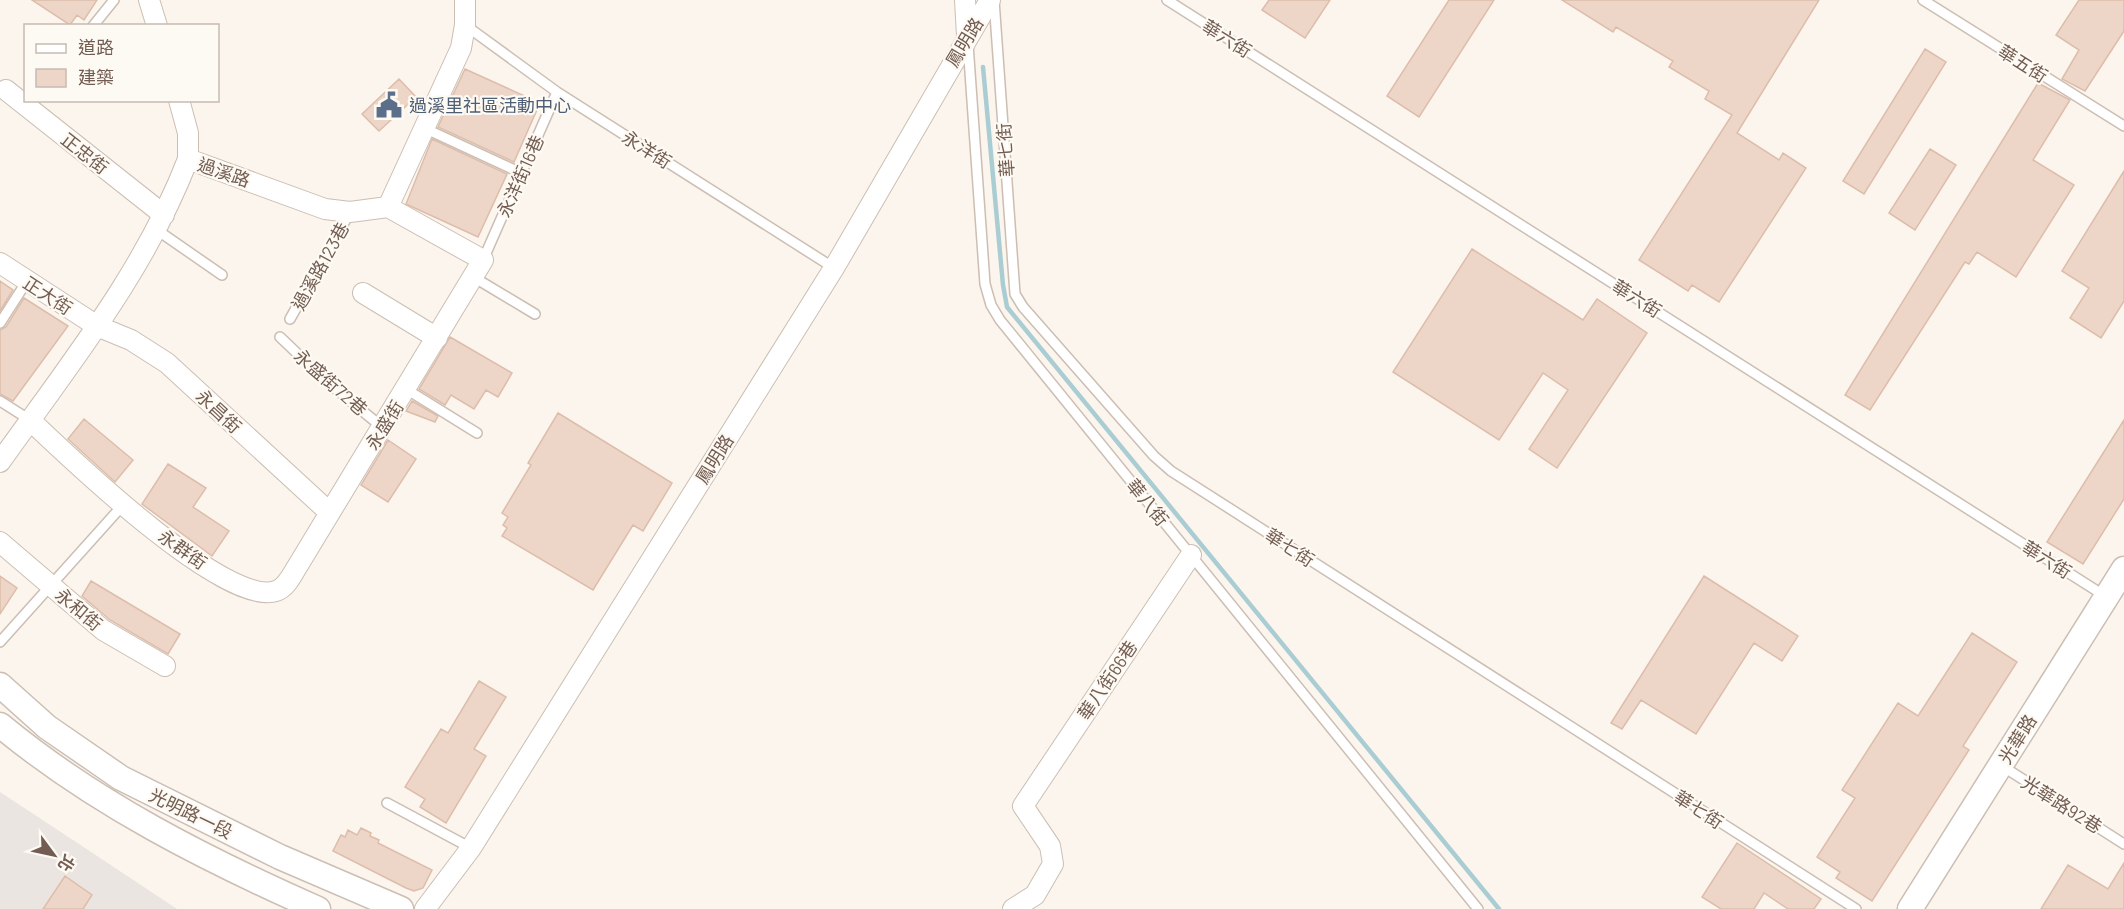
<svg xmlns="http://www.w3.org/2000/svg" width="2124" height="909" font-family="Barlow,'Noto Sans TC',sans-serif">
	<style>
		.industrial { fill: #ebe5e1 }
		.lines { fill: none; stroke-linecap: round; stroke-linejoin: round }
		.stream { stroke: #aacdd3; stroke-width: 4.5 }
		.building { fill: #edd6c8; stroke: #ddbdaa; stroke-width: 1.5 }
		.service-casing { stroke: #ccbeb3; stroke-width: 12 }
		.minor-casing { stroke: #ccbeb3; stroke-width: 22 }
		.tertiary-casing { stroke: #ccbeb3; stroke-width: 27 }
		.service { stroke: #fff; stroke-width: 9 }
		.minor { stroke: #fff; stroke-width: 20 }
		.tertiary { stroke: #fff; stroke-width: 24 }
		.labels { text-anchor: middle; dominant-baseline: central; stroke-width: 4.5; stroke-linejoin: round; paint-order: stroke }
		.street-label { font-size: 18px; fill: #735d52; stroke: #fdf9f3 }
		.service-label { font-size: 18px; fill: #4e5e75; stroke: #fdf9f3; text-anchor: start }
	</style>
	<rect width="100%" height="100%" fill="#fbf5ed"/>
	<path class="industrial" d="M0,792L70,838L177,909H0Z"/>
	<g class="lines">
		<path class="stream" d="M983,67L1003,285L1007,307L1499,909"/>
	</g>
	<path class="building" d="M32,0H97L84,20L77,15L70,25Z
		M1269,0H1330L1305,38L1262,10Z
		M1449,0H1494L1419,117L1387,96Z
		M1562,0H1819L1737,133L1779,160L1783,153L1806,168L1719,302L1692,285L1688,291L1639,260L1732,115L1705,99L1709,91L1669,67L1673,61L1616,27L1613,32Z
		M2079,0H2124V31L2085,91L2062,79L2079,50L2056,35Z
		M1925,49L1946,62L1864,194L1843,181Z
		M465,69L540,103L514,162L438,127Z
		M399,79L416,97L379,131L362,114Z
		M2038,83L2070,100L2033,160L2074,185L2016,277L1977,252L1969,264L1965,262L1870,410L1845,395Z
		M432,139L507,174L478,237L406,204Z
		M1930,149L1956,165L1915,230L1889,213Z
		M2124,171V301L2101,338L2070,318L2089,288L2062,271Z
		M1472,249L1583,320L1597,299L1647,333L1557,468L1529,449L1568,390L1543,373L1499,440L1393,372Z
		M0,281L13,290L0,311Z
		M24,298L68,326L13,401L0,394V330L6,327Z
		M450,337L512,373L498,397L486,390L474,409L451,395L445,405L419,389Z
		M412,401L438,416L435,422L406,411Z
		M558,413L672,483L643,531L633,525L593,590L502,536L507,528L503,525L508,517L502,513L531,465L528,463Z
		M84,419L133,460L115,482L68,439Z
		M2124,420V499L2083,564L2047,542Z
		M388,440L416,459L388,502L361,485Z
		M168,464L206,488L193,507L229,531L212,556L142,504Z
		M0,576L17,588L0,614Z
		M1704,576L1798,636L1782,661L1754,643L1696,734L1641,700L1622,729L1611,723Z
		M91,581L180,634L168,654L110,620L82,596Z
		M1972,633L2017,662L1963,746L1969,750L1872,901L1836,878L1840,872L1817,857L1855,798L1842,790L1898,703L1918,716Z
		M479,681L506,697L474,749L486,756L446,823L420,807L425,799L405,787L441,729L448,733Z
		M361,828L371,833L370,836L379,840L378,843L432,870L423,888L414,891L406,888L333,851L341,835L345,837L348,830L357,835Z
		M1737,843L1821,899L1814,909H1788L1764,893L1754,909H1721L1702,897Z
		M2124,863V909H2041L2068,865L2108,889Z
		M65,876L92,895L83,909H43Z"/>
	<g class="lines">
		<g class="service-casing">
			<path id="service" d="M994,0L1015,294L1023,307L1154,456L1171,471L1856,909
				M1167,0L2105,596
				M1923,0L2124,126
				M465,25L557,92L834,268
				M93,26L114,0
				M968,44L985,284L991,305L1000,320L1478,909
				M424,128L521,173
				M157,230L222,275
				M483,260L557,92
				M475,278L535,314
				M290,319L350,212
				M0,323L27,281
				M280,337L326,381L382,427
				M406,389L477,433
				M0,401L30,420
				M0,642L122,506
				M2002,766L2124,844
				M387,803L471,848"/>
		</g>
		<g class="minor-casing">
			<path id="minor" d="M149,0L157,26
				M965,0L967,36
				M6,90L164,215
				M179,100L188,133V159
				M0,263L97,326L131,340L167,363L329,512
				M363,293L437,338
				M30,420C67,455 225,608 276,591C286,588 292,575 297,567L483,260L388,207
				M0,462C69,365 145,271 188,159L325,209L350,212L388,207L461,48L465,25V0
				M0,542L103,630L165,666
				M425,909L471,848L834,268L990,0
				M1013,909L1035,895L1053,864L1050,846L1023,806L1191,555"/>
		</g>
		<g class="tertiary-casing">
			<path id="tertiary" d="M0,685L47,727L121,778L280,857L401,909
				M0,725C94,803 207,860 318,909
				M1910,909L2124,569"/>
		</g>
		<use href="#service" class="service"/>
		<use href="#minor" class="minor"/>
		<use href="#tertiary" class="tertiary"/>
	</g>
	<defs>
		<g id="civic-bare" transform="scale(2.07)"><path d="M-.6-6.5H3V-4.5H.6V-3L4-1V1h2V6H-6V1h2V-1L-.6-3ZM-1.2 2.5V6h2.4V2.5Z" fill="#5c6f8a" stroke="#fdf9f3" stroke-width="2.5" paint-order="stroke"/></g>
	</defs>
	<g fill-rule="evenodd">
		<use href="#civic-bare" x="389" y="105"/>
	</g>
	<g class="labels">
		<g class="street-label">
			<text transform="translate(1227 38) rotate(32)">華六街</text>
			<text transform="translate(964 42) rotate(-59)">鳳明路</text>
			<text transform="translate(2023 63) rotate(32)">華五街</text>
			<text transform="translate(647 149) rotate(32)">永洋街</text>
			<text transform="translate(1005 150) rotate(-94)">華七街</text>
			<text transform="translate(85 153) rotate(38)">正忠街</text>
			<text transform="translate(224 172) rotate(19)">過溪路</text>
			<text transform="translate(520 176) rotate(-66)">永洋街16巷</text>
			<text transform="translate(320 266) rotate(-61)">過溪路123巷</text>
			<text transform="translate(48 295) rotate(33)">正大街</text>
			<text transform="translate(1637 298) rotate(32)">華六街</text>
			<text transform="translate(331 382) rotate(41)">永盛街72巷</text>
			<text transform="translate(219 411) rotate(43)">永昌街</text>
			<text transform="translate(384 425) rotate(-58)">永盛街</text>
			<text transform="translate(714 459) rotate(-58)">鳳明路</text>
			<text transform="translate(1148 502) rotate(51)">華八街</text>
			<text transform="translate(1290 547) rotate(33)">華七街</text>
			<text transform="translate(183 549) rotate(35)">永群街</text>
			<text transform="translate(2047 559) rotate(32)">華六街</text>
			<text transform="translate(79 609) rotate(40)">永和街</text>
			<text transform="translate(1107 680) rotate(-56)">華八街66巷</text>
			<text transform="translate(2017 739) rotate(-58)">光華路</text>
			<text transform="translate(2062 804) rotate(32)">光華路92巷</text>
			<text transform="translate(1699 809) rotate(33)">華七街</text>
			<text transform="translate(191 813) rotate(26)">光明路一段</text>
		</g>
		<g class="service-label">
			<text x="409" y="105">過溪里社區活動中心</text>
		</g>
	</g>
	<rect x="24" y="24" width="195" height="78" fill="#fdf9f3" stroke="#c6bbb3" stroke-width="1.5"/>
	<rect x="36" y="44" width="30" height="9" fill="#ffffff" stroke="#c6bbb3" stroke-width="1.5"/>
	<text x="78" y="54" font-size="18" fill="#735d52">道路</text>
	<rect x="36" y="69" width="30" height="18" fill="#edd6c8" stroke="#c6bbb3" stroke-width="1.5"/>
	<text x="78" y="84" font-size="18" fill="#735d52">建築</text>
	<g transform="translate(54 855) rotate(123)" stroke="#fdf9f3" stroke-width="4.5" paint-order="stroke">
	<path d="M0-4.5L10 22L0 15L-10 22Z" fill="#735d52"/>
	<text y="-9" font-size="16" font-weight="bold" text-anchor="middle" fill="#735d52">北</text>
	</g>
</svg>
